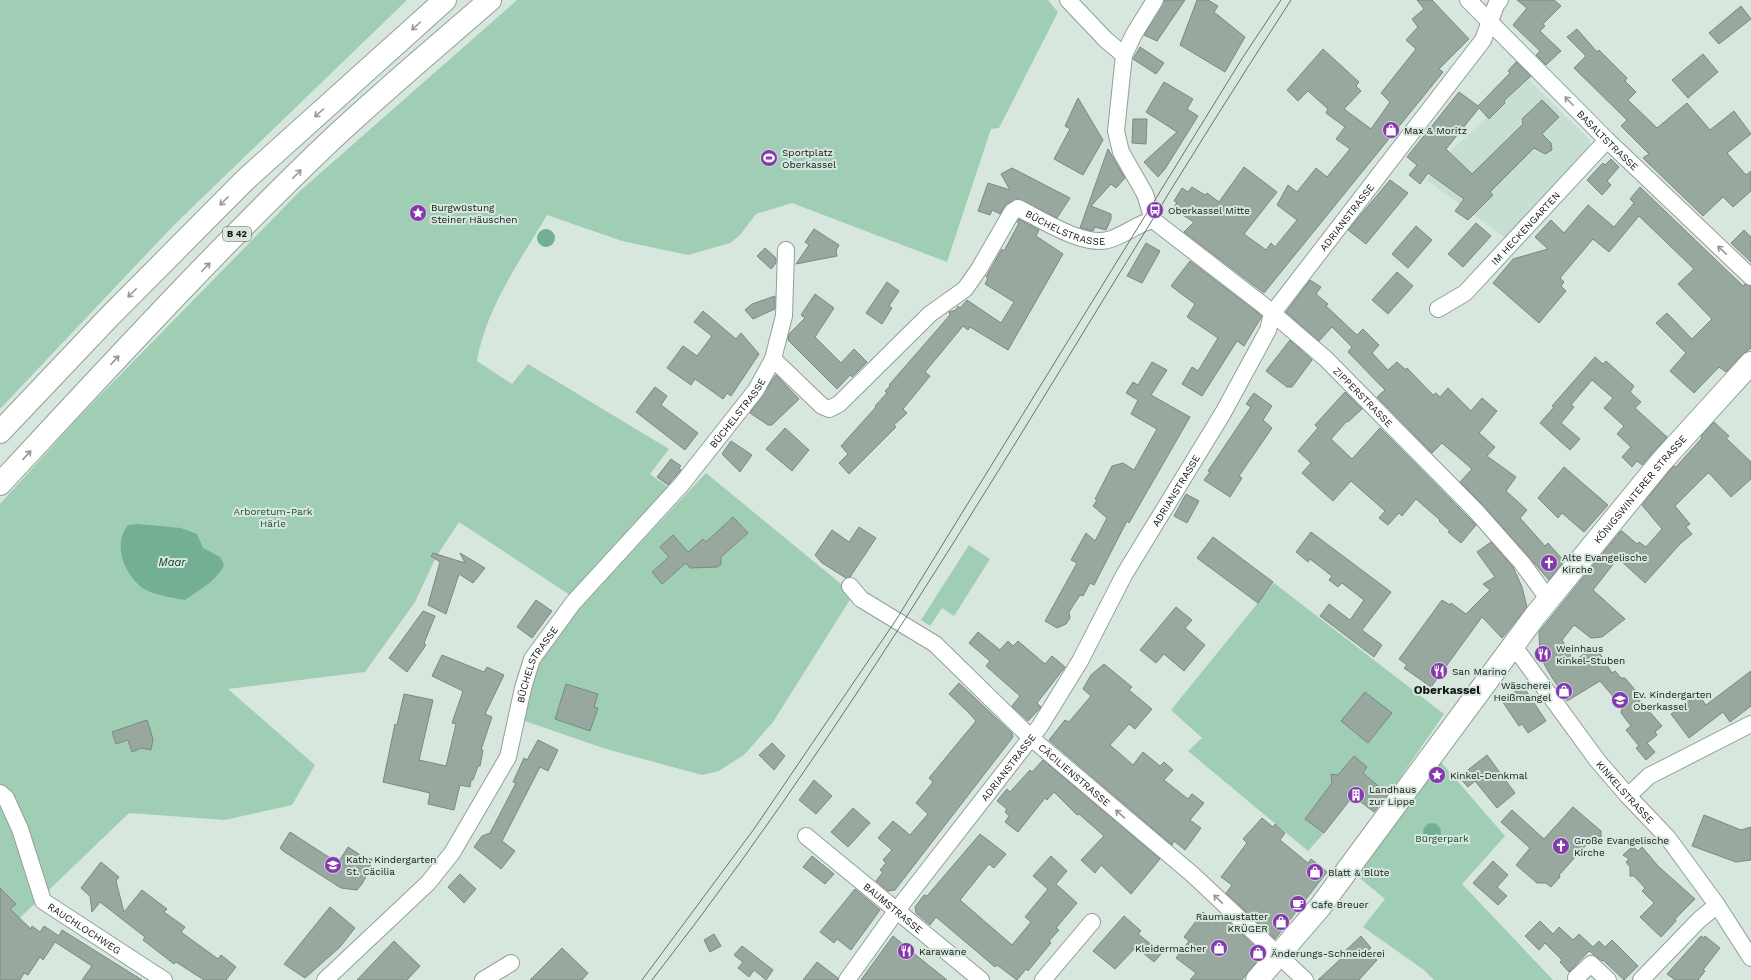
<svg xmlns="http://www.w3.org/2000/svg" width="1751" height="980" font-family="'Work Sans',sans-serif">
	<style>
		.built { fill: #c6dfd2 }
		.green { fill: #9fceb5 }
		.water { fill: #73af92 }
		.building { fill: #98a89f; stroke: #7a8981 }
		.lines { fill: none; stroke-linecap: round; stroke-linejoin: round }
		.minor-casing { stroke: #91a098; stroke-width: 18 }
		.secondary-casing { stroke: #91a098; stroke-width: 24 }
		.trunk-casing { stroke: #91a098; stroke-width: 24 }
		.minor { stroke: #fff; stroke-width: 16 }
		.secondary { stroke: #fff; stroke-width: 22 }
		.trunk { stroke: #fff; stroke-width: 22 }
		.tram { stroke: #67726c; stroke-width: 1 }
		.oneway { stroke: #959896 }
		.labels { text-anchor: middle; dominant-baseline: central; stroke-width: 4; stroke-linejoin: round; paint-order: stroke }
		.shield { fill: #d7e7de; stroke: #4e5752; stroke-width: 1 }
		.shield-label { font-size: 9px; font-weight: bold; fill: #131916 }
		.poi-label { font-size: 10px; fill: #131916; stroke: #d7e7de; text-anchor: start }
		.street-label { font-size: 10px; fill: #131916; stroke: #d7e7de }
		.park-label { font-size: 10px; fill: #1c4c37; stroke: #d7e7de }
		.water-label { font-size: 11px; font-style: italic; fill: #013723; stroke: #d7e7de }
		.quarter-label { font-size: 12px; font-weight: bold; fill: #131916; stroke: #d7e7de }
	</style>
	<rect width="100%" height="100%" fill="#d7e7de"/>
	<path class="built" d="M1529,80L1590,140V147L1505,238L1427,180L1443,158Z"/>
	<path class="green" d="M0,0H407L173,226L0,409Z
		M517,0H1048L1058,12L999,128L991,129L947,262L792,203L756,214L740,235L730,243L688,255L622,241L547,215C520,261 486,308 477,361L512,384L528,364L669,449L650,474L672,490L573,597L459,522L436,557L415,602L365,672L228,689L315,765L292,805L225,820L129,813L0,937V504L78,418L300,191Z
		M706,473L846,588L851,598L773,722L745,754L719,771L702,775L606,749L522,720L539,657L580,607Z
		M969,545L990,559L954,616L942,608L930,626L921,620Z
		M1274,583L1444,714L1389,794L1363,773L1367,767L1354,756L1337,776H1332V780L1334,782L1324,833L1308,851L1188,751L1202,738L1171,710Z
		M1440,761L1505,836L1462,884L1553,980H1434L1424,970L1363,927L1385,899L1356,875Z"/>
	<path class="water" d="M537 238a9 9 0 1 1 18 0a9 9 0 1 1-18 0Z
		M137,524L181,528L197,534L203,548L220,557L224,565C217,581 199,590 185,600C174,598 148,594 140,586C123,571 113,544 128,525Z
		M1423 832a9 9 0 1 1 18 0a9 9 0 1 1-18 0Z"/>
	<path class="building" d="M1164,0H1185L1157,41L1144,35Z
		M1197,0H1208L1218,6L1214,12L1245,37L1225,72L1180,45Z
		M1417,0H1432L1469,39L1439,69L1443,72L1264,293L1184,232L1194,222L1173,209L1177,202L1174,201L1182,188L1188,192L1192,187L1205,195L1207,193L1219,202L1244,167L1277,192L1244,234L1266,250L1271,243L1275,247L1297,220L1277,205L1288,185L1297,192L1316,168L1327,177L1350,149L1336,139L1345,127L1326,113L1328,109L1308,91L1298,101L1287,90L1323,49L1359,82L1356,86L1361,91L1344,109L1371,129L1390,102L1381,93L1416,49L1406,40L1418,27L1412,19L1424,9Z
		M1517,0H1554L1561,6L1543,24L1545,26L1540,31L1561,51L1546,65L1536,55L1540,51L1513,25L1527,8Z
		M1741,6L1751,19L1719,44L1709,33Z
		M1577,29L1597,52L1599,50L1627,78L1625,81L1636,92L1628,100L1657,128L1687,103L1710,130L1734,111L1751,134L1727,153L1746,175L1751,171V191L1733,207L1723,197L1703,216L1643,158L1649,154L1621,126L1627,120L1574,68L1586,56L1567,37Z
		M1140,47L1164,63L1156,74L1133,59Z
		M1703,54L1718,72L1688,98L1672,80Z
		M1516,62L1531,76L1504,101L1505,103L1489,119L1479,108L1446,149L1472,174L1523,124L1522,119L1542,100L1559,117L1542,134L1551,143L1552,150L1545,154L1534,148L1490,192L1493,195L1468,220L1455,211L1464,199L1428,173L1420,184L1409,175L1417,165L1407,157L1459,92L1478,106L1510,73L1508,71Z
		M1164,82L1193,99L1187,109L1198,116L1165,169L1158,177L1144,162L1177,132L1146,112Z
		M1078,98L1103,140L1083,175L1054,159L1070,129L1065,126Z
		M1133,119H1147L1146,144L1132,143Z
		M1108,149L1125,178L1116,188L1111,184L1091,206L1111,214V219L1106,230L1095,227L1093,231L1080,228Z
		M1611,159L1619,167L1607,181L1611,185L1602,195L1587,180L1603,163L1605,165Z
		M1012,168L1070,198L1057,218L1018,199L1006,204L1000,214L992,210L990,215L978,211L988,183L1010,190L1001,174Z
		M1390,180L1408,193L1366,244L1348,230Z
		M1640,187L1743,286L1745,284L1751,286V348L1742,355L1726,372L1719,367L1694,393L1670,371L1686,353L1656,323L1667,313L1692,339L1712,319L1678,284L1694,269L1639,216L1609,252L1593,239L1560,278L1564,282L1561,286L1566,291L1539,323L1493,283L1513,259L1548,249L1535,237L1551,220L1564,233L1588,205L1614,227L1634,203L1630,199Z
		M1019,219L1039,230L1036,236L1063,254L1008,350L970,327L968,330L963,326L925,372L930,376L903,409L907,413L894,425L896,427L849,474L839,463L848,454L841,446L876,407L875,406L887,393L885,391L890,386L889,385L950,315L949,312L956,310L958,306L960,308L967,300L1001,323L1014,302L985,284L988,278L986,277L1002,249L1004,251L1019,223L1017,222Z
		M1476,223L1491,236L1463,267L1448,254Z
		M1416,226L1432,240L1408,268L1392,254Z
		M814,229L839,245L836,251L837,256L796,264L809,245L805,242Z
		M1744,230L1751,237V262L1731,243Z
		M1146,243L1160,251L1142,283L1127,276Z
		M765,248L776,258V263L771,269L757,256Z
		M1190,261L1262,316L1244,346L1237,341L1202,396L1182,384L1192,367L1198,371L1218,338L1187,317L1195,304L1171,286Z
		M1397,272L1413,286L1388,314L1372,300Z
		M1310,280L1321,287L1316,294L1328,304L1326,306L1357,335L1363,329L1379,345L1372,353L1388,370L1397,362L1406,370L1407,368L1433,395L1436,393L1440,397L1448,388L1471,411L1482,398L1497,411L1479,433L1495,447L1487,456L1516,477L1506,491L1527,510L1520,518L1545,546L1548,543L1564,561L1549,580L1482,504L1460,482L1472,469L1442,443L1432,453L1377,397L1385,390L1348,352L1352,347L1332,327L1319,341L1286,312Z
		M887,282L899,291L889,306L892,308L882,324L866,313Z
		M815,294L834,308L815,337L841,363L854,349L867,362L852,377L850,375L837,389L788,340L789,334L805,318L801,315Z
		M775,296V309L753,319L745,310L752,304Z
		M703,311L736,339L741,333L759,354L731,396L727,393L723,399L695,379L691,385L667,368L683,346L697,356L712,336L694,322Z
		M1290,340L1312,360L1292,387H1287L1266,371Z
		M1595,357L1603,364L1606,361L1634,386L1630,392L1641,402L1635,408L1667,437L1642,465L1637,461L1632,467L1622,457L1631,447L1617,434L1624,426L1604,408L1613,398L1592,380L1571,405L1574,407L1561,423L1580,439L1570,450L1540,423L1554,407L1552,406Z
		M1152,362L1167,370L1151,395L1190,417L1129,523L1127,521L1094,585L1090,583L1083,596L1080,595L1069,612L1070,618L1066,624L1057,628L1045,621L1077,563L1071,560L1086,533L1095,541L1107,518L1093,506L1097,500L1095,499L1112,466L1123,463L1134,470L1157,429L1131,414L1138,400L1126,393L1133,382L1138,385Z
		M776,375L799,399L772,425H768L750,413Z
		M655,387L667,396L661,405L698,433L685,450L636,412Z
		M1345,392L1362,409L1348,422L1347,421L1331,439L1352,459L1380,428L1476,525L1461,543L1448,532L1450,531L1439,521L1440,520L1416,499L1402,516L1399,513L1388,525L1379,518L1385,511L1351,481L1333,501L1302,473L1311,463L1298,451L1318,428L1315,425Z
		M1254,393L1272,406L1263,420L1272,428L1239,476L1242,478L1230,497L1204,480L1210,472L1208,471L1251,407L1246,404Z
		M1714,422L1729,436L1726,438L1751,462V479L1731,497L1709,473L1707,474L1675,506L1690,524L1686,527L1692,534L1680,544L1645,583L1618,558L1593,590L1625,619L1602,637L1591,638L1574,625L1562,640L1574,661L1595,646L1612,673L1615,671L1621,678H1625L1636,691L1634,694L1662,726L1655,732L1657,735L1647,743L1655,752L1646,760L1636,748L1639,746L1626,730L1631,726L1621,713L1622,707L1600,681L1567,701L1548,671L1540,656L1539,632L1620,532L1622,531L1637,544L1639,542L1646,547L1662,529L1642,505L1670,470L1674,466L1676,467L1702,438L1701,436Z
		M785,428L809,450L792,471L766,449Z
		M731,441L752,455L740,472L722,454Z
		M671,459L681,466L679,468L681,470L668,485L657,477Z
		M1564,467L1608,505L1584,532L1562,513L1558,518L1538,498Z
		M1186,494L1199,501L1187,523L1174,516Z
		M733,517L748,533L721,557V564L717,567L690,568L686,563L662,584L652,572L669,557L660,547L673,535L688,552L703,539L706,542Z
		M859,527L876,538L850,577L846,578L822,563L815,555L832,530L849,542Z
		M1311,532L1391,592L1362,630L1382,645L1374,657L1320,616L1329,604L1350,620L1364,600L1342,583L1338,587L1329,580L1332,576L1310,559L1308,562L1296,552Z
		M1213,537L1273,582L1258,603L1197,558Z
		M1491,542L1513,567L1522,587L1527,607L1502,638L1482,617L1431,687L1404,668L1407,665L1399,659L1442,600L1450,605L1451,603L1466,614L1490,590L1483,584L1495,577L1477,552Z
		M433,553L465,563L460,553L485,568L473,583L459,574L446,614L428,605L440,562L431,556Z
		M536,600L552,611L532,638L517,627Z
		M1176,607L1192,620L1185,628L1205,645L1184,671L1164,654L1156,663L1140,650Z
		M423,611L435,616L424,643L426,645L407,672L389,658Z
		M978,632L1000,650L1008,641L1013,646L1018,641L1045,664L1052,656L1065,667L1037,703L1041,707L1028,721L1012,706L1020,696L986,666L990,661L969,643Z
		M442,655L484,672L487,667L504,675L485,714L492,717L481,750H483L480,766H478L473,780H471L470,787L460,785L454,810L428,804L430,793L383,782L395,724L397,725L404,694L433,700L419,760L446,766L456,724L452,723L463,691L432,676Z
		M1104,664L1132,687L1129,690L1152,709L1135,729L1129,724L1110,745L1133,765L1143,752L1160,766L1164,762L1173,770L1164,780L1188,799L1192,794L1204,803L1190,820L1201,828L1185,850L1174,841L1172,845L1049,740L1065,720L1069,722L1091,696L1083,689L1091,675Z
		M1751,671V706L1730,722L1723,712L1689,738L1671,714L1698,694L1706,705Z
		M959,683L1012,733L1013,737L895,890L888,891L876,881L883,872L880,870L886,863L883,860L892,850L878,838L893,821L910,835L928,814L916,803L933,782L929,778L976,721L969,713L949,694Z
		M566,684L598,694L594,707L598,708L590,731L555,719Z
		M1523,686L1546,721L1528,733L1522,724L1519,726L1502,701Z
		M1365,692L1392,713L1368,743L1341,721Z
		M147,720L153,739L151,750L141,748L132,752L128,740L116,744L112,732Z
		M538,740L558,750L548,771L540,767L502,841L515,851L501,869L474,847L482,836L490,833L516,783L513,782L524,758L527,760Z
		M772,743L785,756L774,770L759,755Z
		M1487,755L1515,793L1497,808L1475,781L1468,787L1459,777Z
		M1354,756L1367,767L1363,773L1388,794L1374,812L1353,796L1324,833L1305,819L1332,783L1331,774L1338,775Z
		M1043,760L1160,859L1131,894L1101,865L1095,873L1081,860L1104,836L1079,814L1077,815L1054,792L1047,800L1045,798L1018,832L1005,822L1009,816L1005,812L1007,809L997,801L1007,789L1010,792L1030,770L1032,772Z
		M814,780L832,796L816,814L799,800Z
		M1573,807L1601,831V840L1598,843L1587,844L1559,875L1560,877L1551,887L1546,883H1537L1516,865L1530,848L1501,822L1512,810L1544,839Z
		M853,808L870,823L848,847L831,832Z
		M1704,815L1741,830L1751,827V860L1736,862L1692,846Z
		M1262,818L1273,827L1275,824L1285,833L1280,840L1308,863L1311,859L1327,872L1275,939L1226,893L1232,885L1221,877L1247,843L1243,839Z
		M290,832L338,863L348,847L365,858L372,859L368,873L362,884L357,890L341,888L283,851L280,848Z
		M980,834L1006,854L994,868L989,864L960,900L1012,945L1031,922L1025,917L1048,889L1033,876L1051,856L1067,871L1056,884L1077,903L1056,928L1059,930L1049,941L1051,943L1028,971L1026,969L1017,980L997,965L995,967L936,917L930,925L916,913L915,907L924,895L927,896Z
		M1633,846L1638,851L1642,847L1658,866L1695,899L1675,919L1676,921L1661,937L1640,917L1654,903L1642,891L1645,888L1634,876H1630V867L1626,862L1629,859L1623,855Z
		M812,856L834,874L825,884L803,867Z
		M1493,861L1508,875L1497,887L1507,896L1498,905L1473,883Z
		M101,862L119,877L116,881L124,912L142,890L167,909L164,912L185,927L181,932L218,959L221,955L236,967L226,980H204L176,962L174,964L143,940L145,937L100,902L92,912L90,896L81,888Z
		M460,874L476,889L464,903L448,887Z
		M0,888L16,904L10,909L31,929L32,926L40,932L44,926L59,936L62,930L142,980H82L92,966L55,942L43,960L40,957L28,975L24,973L20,980H0Z
		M855,889L880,910L851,950L837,939L834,943L820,932Z
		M330,907L355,928L340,947L305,978L284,964Z
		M1203,912L1216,923L1223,916L1263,954L1242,980H1190L1196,973L1176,958L1189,941L1184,937Z
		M1124,916L1141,931L1138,934L1162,953L1154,962L1136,947L1115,969L1093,951Z
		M1540,921L1553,934L1559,927L1573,940L1579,934L1593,947L1599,941L1605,947L1612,940L1638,966L1624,980L1603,960L1602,961L1589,951L1569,972L1560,962L1562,960L1545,943L1539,950L1525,936Z
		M714,934L721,946L710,952L704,940Z
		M893,936L912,952L947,980H861Z
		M1361,936L1371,948L1367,951L1377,960L1359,980H1318L1345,955L1343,953Z
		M1701,936L1704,938L1705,936L1720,948L1703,970L1705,971L1698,980H1675L1667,974Z
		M394,941L420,966L407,980H357Z
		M742,946L773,970L766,980L754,970L749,977L738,968L743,962L734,955Z
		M562,948L588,973L582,980H530Z
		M817,962L838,978V980H803Z"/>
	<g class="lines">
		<g class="minor-casing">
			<g id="minor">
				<path d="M1068,0L1106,40L1124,55"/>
				<path id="s1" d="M1468,0L1607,140L1751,277"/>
				<path id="s2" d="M1153,220L1263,305L1326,359L1475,510L1522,563L1549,600"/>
				<path d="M1153,220L1145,194L1121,152L1116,131L1124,55L1134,34L1155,0"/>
				<path id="s3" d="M1438,309L1465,293L1607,140"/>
				<path d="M773,359L784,316L786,250"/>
				<path id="s4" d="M850,586L861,599L935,644L1030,737L1192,874L1305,980"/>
				<path id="s5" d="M1513,645L1597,760L1628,796L1668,838L1717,905L1751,958"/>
				<path id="s6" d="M0,793L6,798L20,829L43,901L164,980"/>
				<path d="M1628,796L1649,776L1751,724"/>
				<path id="s7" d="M806,836L981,980"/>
				<path id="s8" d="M325,980L428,883L452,853L508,757L523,688L532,659L573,603L681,485L756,390L773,359L822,406L829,409L839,404L930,314L965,289L979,269L1012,212L1018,208C1041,219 1086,249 1111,239C1126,234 1137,224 1153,220"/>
				<path d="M483,980L511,963"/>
				<path id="s9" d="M847,980L897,910L1040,726L1080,661L1124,575L1223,413L1268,330L1272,314L1483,40L1496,5L1500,0"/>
				<path d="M1043,980L1092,922"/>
				<path d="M1578,980L1576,978L1591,964L1608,980"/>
				<path d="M1641,980L1699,920L1717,905"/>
			</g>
		</g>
		<g class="secondary-casing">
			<g id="secondary">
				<path id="s10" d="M1257,980L1320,907L1535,616L1661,462L1751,363"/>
			</g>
		</g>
		<g class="trunk-casing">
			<path id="trunk" d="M0,432L109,317L245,180L445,0
				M0,484C108,368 215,251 329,142C381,93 436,47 490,0"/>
		</g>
		<use href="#minor" class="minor"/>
		<use href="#secondary" class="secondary"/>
		<use href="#trunk" class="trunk"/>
		<path class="tram" d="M642,980L754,829L896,620L1243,57L1281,0
			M652,980C893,672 1078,327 1291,0"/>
	</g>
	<defs><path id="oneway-shaft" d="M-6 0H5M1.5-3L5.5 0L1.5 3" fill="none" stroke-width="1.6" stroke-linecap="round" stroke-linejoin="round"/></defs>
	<g class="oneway">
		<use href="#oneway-shaft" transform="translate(416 26) rotate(138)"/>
		<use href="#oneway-shaft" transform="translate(1569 101) rotate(-135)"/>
		<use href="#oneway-shaft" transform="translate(319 113) rotate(138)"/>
		<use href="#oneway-shaft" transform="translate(297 174) rotate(-45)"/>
		<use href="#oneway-shaft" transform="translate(224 201) rotate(135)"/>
		<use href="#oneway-shaft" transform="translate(1722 250) rotate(-137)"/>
		<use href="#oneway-shaft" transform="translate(206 267) rotate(-46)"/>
		<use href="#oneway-shaft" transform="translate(132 293) rotate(135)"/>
		<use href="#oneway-shaft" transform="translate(115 360) rotate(-47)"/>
		<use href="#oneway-shaft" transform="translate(27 455) rotate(-47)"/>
		<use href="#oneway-shaft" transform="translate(1120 814) rotate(-139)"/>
		<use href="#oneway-shaft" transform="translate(1218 899) rotate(-137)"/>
	</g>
	<defs>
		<g id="shop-disc" transform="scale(0.9)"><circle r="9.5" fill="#853aab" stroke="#d7e7de"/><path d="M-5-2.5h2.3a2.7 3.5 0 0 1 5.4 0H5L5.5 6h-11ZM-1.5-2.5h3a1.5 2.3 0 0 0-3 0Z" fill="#fff"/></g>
		<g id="stadium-disc" transform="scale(0.9)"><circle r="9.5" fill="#853aab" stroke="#d7e7de"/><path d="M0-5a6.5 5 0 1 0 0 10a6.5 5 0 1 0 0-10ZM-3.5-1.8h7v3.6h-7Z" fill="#fff"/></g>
		<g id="bus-disc" transform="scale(0.9)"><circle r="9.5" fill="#853aab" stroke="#d7e7de"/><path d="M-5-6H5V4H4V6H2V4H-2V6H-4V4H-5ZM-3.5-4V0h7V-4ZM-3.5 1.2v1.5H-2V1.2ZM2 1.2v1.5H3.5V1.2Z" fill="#fff"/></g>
		<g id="sight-disc" transform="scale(0.9)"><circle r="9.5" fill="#853aab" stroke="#d7e7de"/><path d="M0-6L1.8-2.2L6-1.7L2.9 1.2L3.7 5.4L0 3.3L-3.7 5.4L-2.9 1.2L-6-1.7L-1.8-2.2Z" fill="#fff"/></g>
		<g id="church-disc" transform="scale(0.9)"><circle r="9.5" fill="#853aab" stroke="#d7e7de"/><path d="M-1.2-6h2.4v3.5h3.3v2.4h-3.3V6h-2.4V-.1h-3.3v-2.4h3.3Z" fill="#fff"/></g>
		<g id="restaurant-disc" transform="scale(0.9)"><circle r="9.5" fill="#853aab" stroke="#d7e7de"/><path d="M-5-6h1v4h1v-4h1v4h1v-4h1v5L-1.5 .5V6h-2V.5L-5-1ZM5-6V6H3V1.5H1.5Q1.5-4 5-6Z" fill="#fff"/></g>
		<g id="school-disc" transform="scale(0.9)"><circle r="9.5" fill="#853aab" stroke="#d7e7de"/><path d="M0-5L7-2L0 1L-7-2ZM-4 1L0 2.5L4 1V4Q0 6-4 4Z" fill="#fff"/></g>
		<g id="building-disc" transform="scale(0.9)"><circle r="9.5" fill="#853aab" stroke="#d7e7de"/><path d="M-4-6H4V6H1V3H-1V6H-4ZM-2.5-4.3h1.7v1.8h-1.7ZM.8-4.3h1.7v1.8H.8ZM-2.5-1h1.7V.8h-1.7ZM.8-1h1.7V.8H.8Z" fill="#fff"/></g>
		<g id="cafe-disc" transform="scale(0.9)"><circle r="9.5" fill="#853aab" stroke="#d7e7de"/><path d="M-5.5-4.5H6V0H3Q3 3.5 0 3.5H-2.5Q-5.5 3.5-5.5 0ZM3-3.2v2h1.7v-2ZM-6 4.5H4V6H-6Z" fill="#fff"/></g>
	</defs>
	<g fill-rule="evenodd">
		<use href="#shop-disc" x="1391" y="130"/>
		<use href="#stadium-disc" x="769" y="158"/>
		<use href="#bus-disc" x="1155" y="210"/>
		<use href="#sight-disc" x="418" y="213"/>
		<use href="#church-disc" x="1549" y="563"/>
		<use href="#restaurant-disc" x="1543" y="654"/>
		<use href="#restaurant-disc" x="1439" y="671"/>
		<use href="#shop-disc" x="1564" y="691"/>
		<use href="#school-disc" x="1620" y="700"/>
		<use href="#sight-disc" x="1437" y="775"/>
		<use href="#building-disc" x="1356" y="795"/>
		<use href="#church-disc" x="1561" y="846"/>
		<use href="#school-disc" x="333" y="865"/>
		<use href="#shop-disc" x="1315" y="872"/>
		<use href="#cafe-disc" x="1298" y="904"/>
		<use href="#shop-disc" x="1281" y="922"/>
		<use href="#shop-disc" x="1219" y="948"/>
		<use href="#restaurant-disc" x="906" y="951"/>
		<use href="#shop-disc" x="1258" y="953"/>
	</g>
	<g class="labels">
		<rect class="shield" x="223" y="227" width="28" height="14" rx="3"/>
		<g class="shield-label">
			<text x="237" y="234">B 42</text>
		</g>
		<g class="poi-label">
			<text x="1404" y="130">Max &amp; Moritz</text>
			<text x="782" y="152">Sportplatz<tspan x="782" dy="12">Oberkassel</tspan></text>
			<text x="431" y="207">Burgwüstung<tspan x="431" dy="12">Steiner Häuschen</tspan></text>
			<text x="1168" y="210">Oberkassel Mitte</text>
			<text x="1562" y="557">Alte Evangelische<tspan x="1562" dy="12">Kirche</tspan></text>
			<text x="1556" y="648">Weinhaus<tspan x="1556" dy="12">Kinkel-Stuben</tspan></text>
			<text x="1452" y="671">San Marino</text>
			<text x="1551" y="685" text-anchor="end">Wäscherei<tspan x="1551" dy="12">Heißmangel</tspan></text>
			<text x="1633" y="694">Ev. Kindergarten<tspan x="1633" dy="12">Oberkassel</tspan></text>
			<text x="1450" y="775">Kinkel-Denkmal</text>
			<text x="1369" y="789">Landhaus<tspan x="1369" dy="12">zur Lippe</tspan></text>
			<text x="1574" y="840">Große Evangelische<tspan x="1574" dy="12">Kirche</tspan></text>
			<text x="346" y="859">Kath. Kindergarten<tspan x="346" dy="12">St. Cäcilia</tspan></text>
			<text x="1328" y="872">Blatt &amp; Blüte</text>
			<text x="1311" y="904">Cafe Breuer</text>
			<text x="1268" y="916" text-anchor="end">Raumaustatter<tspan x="1268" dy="12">KRÜGER</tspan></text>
			<text x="1206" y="948" text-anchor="end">Kleidermacher</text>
			<text x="919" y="951">Karawane</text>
			<text x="1271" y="953">Änderungs-Schneiderei</text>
		</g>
		<g class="street-label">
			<text stroke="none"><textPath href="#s1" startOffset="198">BASALTSTRASSE</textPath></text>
			<text stroke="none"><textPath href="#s9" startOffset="915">ADRIANSTRASSE</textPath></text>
			<text stroke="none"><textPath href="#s8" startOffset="1185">BÜCHELSTRASSE</textPath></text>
			<text stroke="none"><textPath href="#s3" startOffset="120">IM HECKENGARTEN</textPath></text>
			<text stroke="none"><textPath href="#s2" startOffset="275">ZIPPERSTRASSE</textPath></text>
			<text stroke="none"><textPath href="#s8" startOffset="713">BÜCHELSTRASSE</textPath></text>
			<text stroke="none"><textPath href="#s10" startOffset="623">KÖNIGSWINTERER STRASSE</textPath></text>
			<text stroke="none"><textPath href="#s9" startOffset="591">ADRIANSTRASSE</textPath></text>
			<text stroke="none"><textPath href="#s8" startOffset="389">BÜCHELSTRASSE</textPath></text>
			<text stroke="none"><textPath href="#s9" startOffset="267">ADRIANSTRASSE</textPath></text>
			<text stroke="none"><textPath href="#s4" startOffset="295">CÄCILIENSTRASSE</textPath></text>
			<text stroke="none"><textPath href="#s5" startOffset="185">KINKELSTRASSE</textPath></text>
			<text stroke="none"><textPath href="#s7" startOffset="113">BAUMSTRASSE</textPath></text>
			<text stroke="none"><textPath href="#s6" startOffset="167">RAUCHLOCHWEG</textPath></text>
		</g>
		<g class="park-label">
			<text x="273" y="511">Arboretum-Park<tspan x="273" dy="12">Härle</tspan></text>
			<text x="1442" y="838">Bürgerpark</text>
		</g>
		<g class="water-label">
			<text x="172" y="562">Maar</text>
		</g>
		<g class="quarter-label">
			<text x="1447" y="690">Oberkassel</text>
		</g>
	</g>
</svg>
